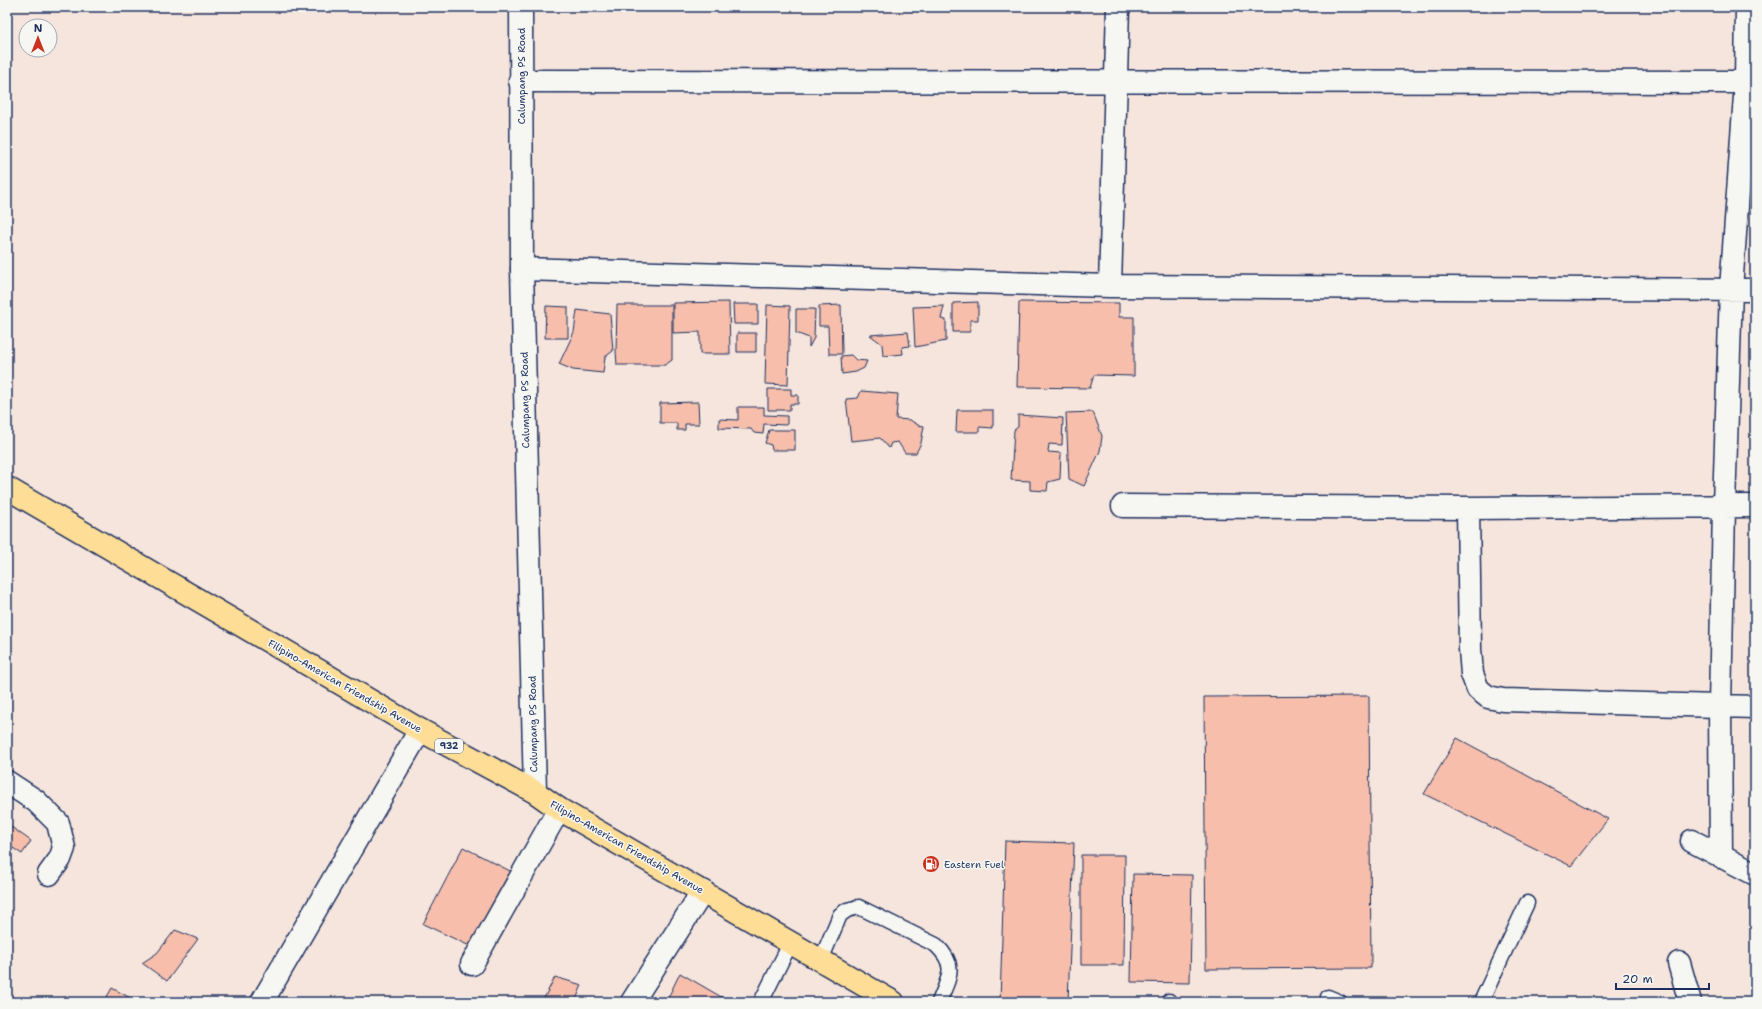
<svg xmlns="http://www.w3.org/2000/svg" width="1762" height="1009" font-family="'Shantell Sans',sans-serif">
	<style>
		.building { fill: #f6beab; stroke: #1b2f5e }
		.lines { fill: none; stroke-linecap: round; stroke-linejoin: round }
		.lane-casing { stroke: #1b2f5e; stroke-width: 17 }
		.street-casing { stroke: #1b2f5e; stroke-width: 25 }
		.secondary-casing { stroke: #1b2f5e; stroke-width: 25 }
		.primary-casing { stroke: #1b2f5e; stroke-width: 25 }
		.lane { stroke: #f6f6f2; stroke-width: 14 }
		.street { stroke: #f6f6f2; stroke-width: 22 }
		.secondary { stroke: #f6f6f2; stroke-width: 22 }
		.primary { stroke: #fedd96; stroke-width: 22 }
		.labels { text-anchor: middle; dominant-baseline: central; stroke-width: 3; stroke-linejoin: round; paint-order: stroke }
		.shield { fill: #f6f6f2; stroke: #5d6b8a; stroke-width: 1 }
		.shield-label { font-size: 9px; font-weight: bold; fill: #1b2f5e }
		.street-label { font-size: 10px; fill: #1b2f5e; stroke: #f6f6f2 }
		.poi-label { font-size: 10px; fill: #1b2f5e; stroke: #f6f6f2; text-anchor: start }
	</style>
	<rect width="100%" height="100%" fill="#f6e5dd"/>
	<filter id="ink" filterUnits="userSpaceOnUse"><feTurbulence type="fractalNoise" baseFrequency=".025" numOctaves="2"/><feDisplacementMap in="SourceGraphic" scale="8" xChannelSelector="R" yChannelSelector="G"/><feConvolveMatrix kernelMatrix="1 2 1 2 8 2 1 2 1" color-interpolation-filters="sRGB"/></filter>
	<g filter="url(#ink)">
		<path class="building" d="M729,302L730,354H700V332L673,333V303Z
			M978,302V320H970V332H953V303Z
			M1019,302L1119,303V317H1134V376L1094,375L1090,388L1017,387Z
			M733,304H758V324H734Z
			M617,305H672V360L665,365H617L616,351Z
			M767,305L790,306L788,385L765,384Z
			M841,305L842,354H829L828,326H819V306Z
			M546,306L568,307V338H545Z
			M944,306L941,319L946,320V341L915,347L913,307Z
			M796,309H815L814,338L809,347V338L796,333Z
			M577,310L610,314L613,351L605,357L603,373L573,370L559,364L574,332Z
			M908,332L910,346L902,347L903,354L883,356L882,344L870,335Z
			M737,333H756V352H737Z
			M851,355L856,360L867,361L864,368L856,372L842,374L841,356Z
			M768,389H791V395H798V404H790V410H768Z
			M861,391L898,394L896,419L910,420L918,425L924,426L921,443L916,453H905L898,442L891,443L889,448L880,438L851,441L846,399L858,398Z
			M698,402L699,424H685V430H677V423H660V403Z
			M738,407H764V415L787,416V425L764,424L763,434L754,433L751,429L719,428V419L738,420Z
			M957,410H993V428L979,427V432H956Z
			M1093,412L1102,436L1100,451L1084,486L1069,479L1066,413Z
			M1018,415L1063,418L1062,445L1049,444L1048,452L1061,453L1060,479L1048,482L1047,491L1030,490V481L1011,480L1014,430L1018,427Z
			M769,430H795V450H772L771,445L765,443Z
			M1369,696L1371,968L1206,969L1204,697Z
			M1457,738L1608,819L1571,866L1424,794Z
			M7,824L31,841L22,854L7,844Z
			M1005,841L1074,843L1068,1002H1000Z
			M463,847L516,874L474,948L423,924Z
			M1081,855H1125L1124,965H1081Z
			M1133,874L1192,875L1190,983L1131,982Z
			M175,930L198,939L167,981L142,963L157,953Z
			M680,973L730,1002H666Z
			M555,977L582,985L575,1002H542Z
			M112,988L138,1002H104Z"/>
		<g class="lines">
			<g class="lane-casing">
				<path id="lane" d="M821,960L840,915L847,910L859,907L936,945C958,966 949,977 939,1002
					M1328,997L1340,1002
					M1169,1001V1002
					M761,1002L791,942
					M1481,1002L1527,903"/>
			</g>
			<g class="street-casing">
				<path id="street" d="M520,81L1755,82
					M522,269L1110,286L1755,290
					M1110,286L1118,7
					M1123,506L1468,508L1755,506
					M1468,508L1470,649L1472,674L1478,689L1488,697L1503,700L1755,707
					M7,782L36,801L58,823L64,848L60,859L49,874
					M1692,841L1755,874
					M1721,857L1720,707L1724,506L1731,289L1746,82L1747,7
					M1679,963L1690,1002
					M472,964L559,809
					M262,1002L420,730
					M632,1002L703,891"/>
			</g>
			<g class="secondary-casing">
				<path id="secondary" d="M521,7L522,269L535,792"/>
			</g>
			<g class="primary-casing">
				<path id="primary" d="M7,488L420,730L535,792L559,809L893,1002"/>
			</g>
			<use href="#lane" class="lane"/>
			<use href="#street" class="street"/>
			<use href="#secondary" class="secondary"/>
			<use href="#primary" class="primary"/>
		</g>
	</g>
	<defs>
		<g id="fuel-disc" transform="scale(0.9)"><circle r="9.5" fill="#c8321e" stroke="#f6f6f2"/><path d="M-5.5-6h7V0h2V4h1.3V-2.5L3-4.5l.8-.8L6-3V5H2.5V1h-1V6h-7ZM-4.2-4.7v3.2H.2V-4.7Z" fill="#fff"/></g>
	</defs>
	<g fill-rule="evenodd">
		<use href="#fuel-disc" x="931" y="864"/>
	</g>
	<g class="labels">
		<rect class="shield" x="435" y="739" width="28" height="14" rx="3"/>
		<g class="shield-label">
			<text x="449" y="746">932</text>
		</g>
		<g class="street-label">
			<text transform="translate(521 76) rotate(-90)">Calumpang PS Road</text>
			<text transform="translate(525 400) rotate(-91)">Calumpang PS Road</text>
			<text transform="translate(345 686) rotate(30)">Filipino-American Friendship Avenue</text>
			<text transform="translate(533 724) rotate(-91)">Calumpang PS Road</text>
			<text transform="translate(627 847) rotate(30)">Filipino-American Friendship Avenue</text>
		</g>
		<g class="poi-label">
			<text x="944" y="864">Eastern Fuel</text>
		</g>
	</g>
	<rect width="1762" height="1009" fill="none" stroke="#f6f6f2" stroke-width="24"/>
	<rect x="12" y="12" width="1738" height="985" fill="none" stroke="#1b2f5e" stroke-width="1.5" filter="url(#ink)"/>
	<g transform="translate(38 38)"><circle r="19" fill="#f6f6f2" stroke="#9ea6b7"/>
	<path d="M0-3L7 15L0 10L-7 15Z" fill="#c8321e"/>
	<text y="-6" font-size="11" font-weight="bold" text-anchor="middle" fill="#1b2f5e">N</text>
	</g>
	<path d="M1616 983v6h93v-6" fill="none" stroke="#1b2f5e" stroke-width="2"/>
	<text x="1622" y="983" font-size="12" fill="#1b2f5e" stroke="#f6f6f2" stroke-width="3" paint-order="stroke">20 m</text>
</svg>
